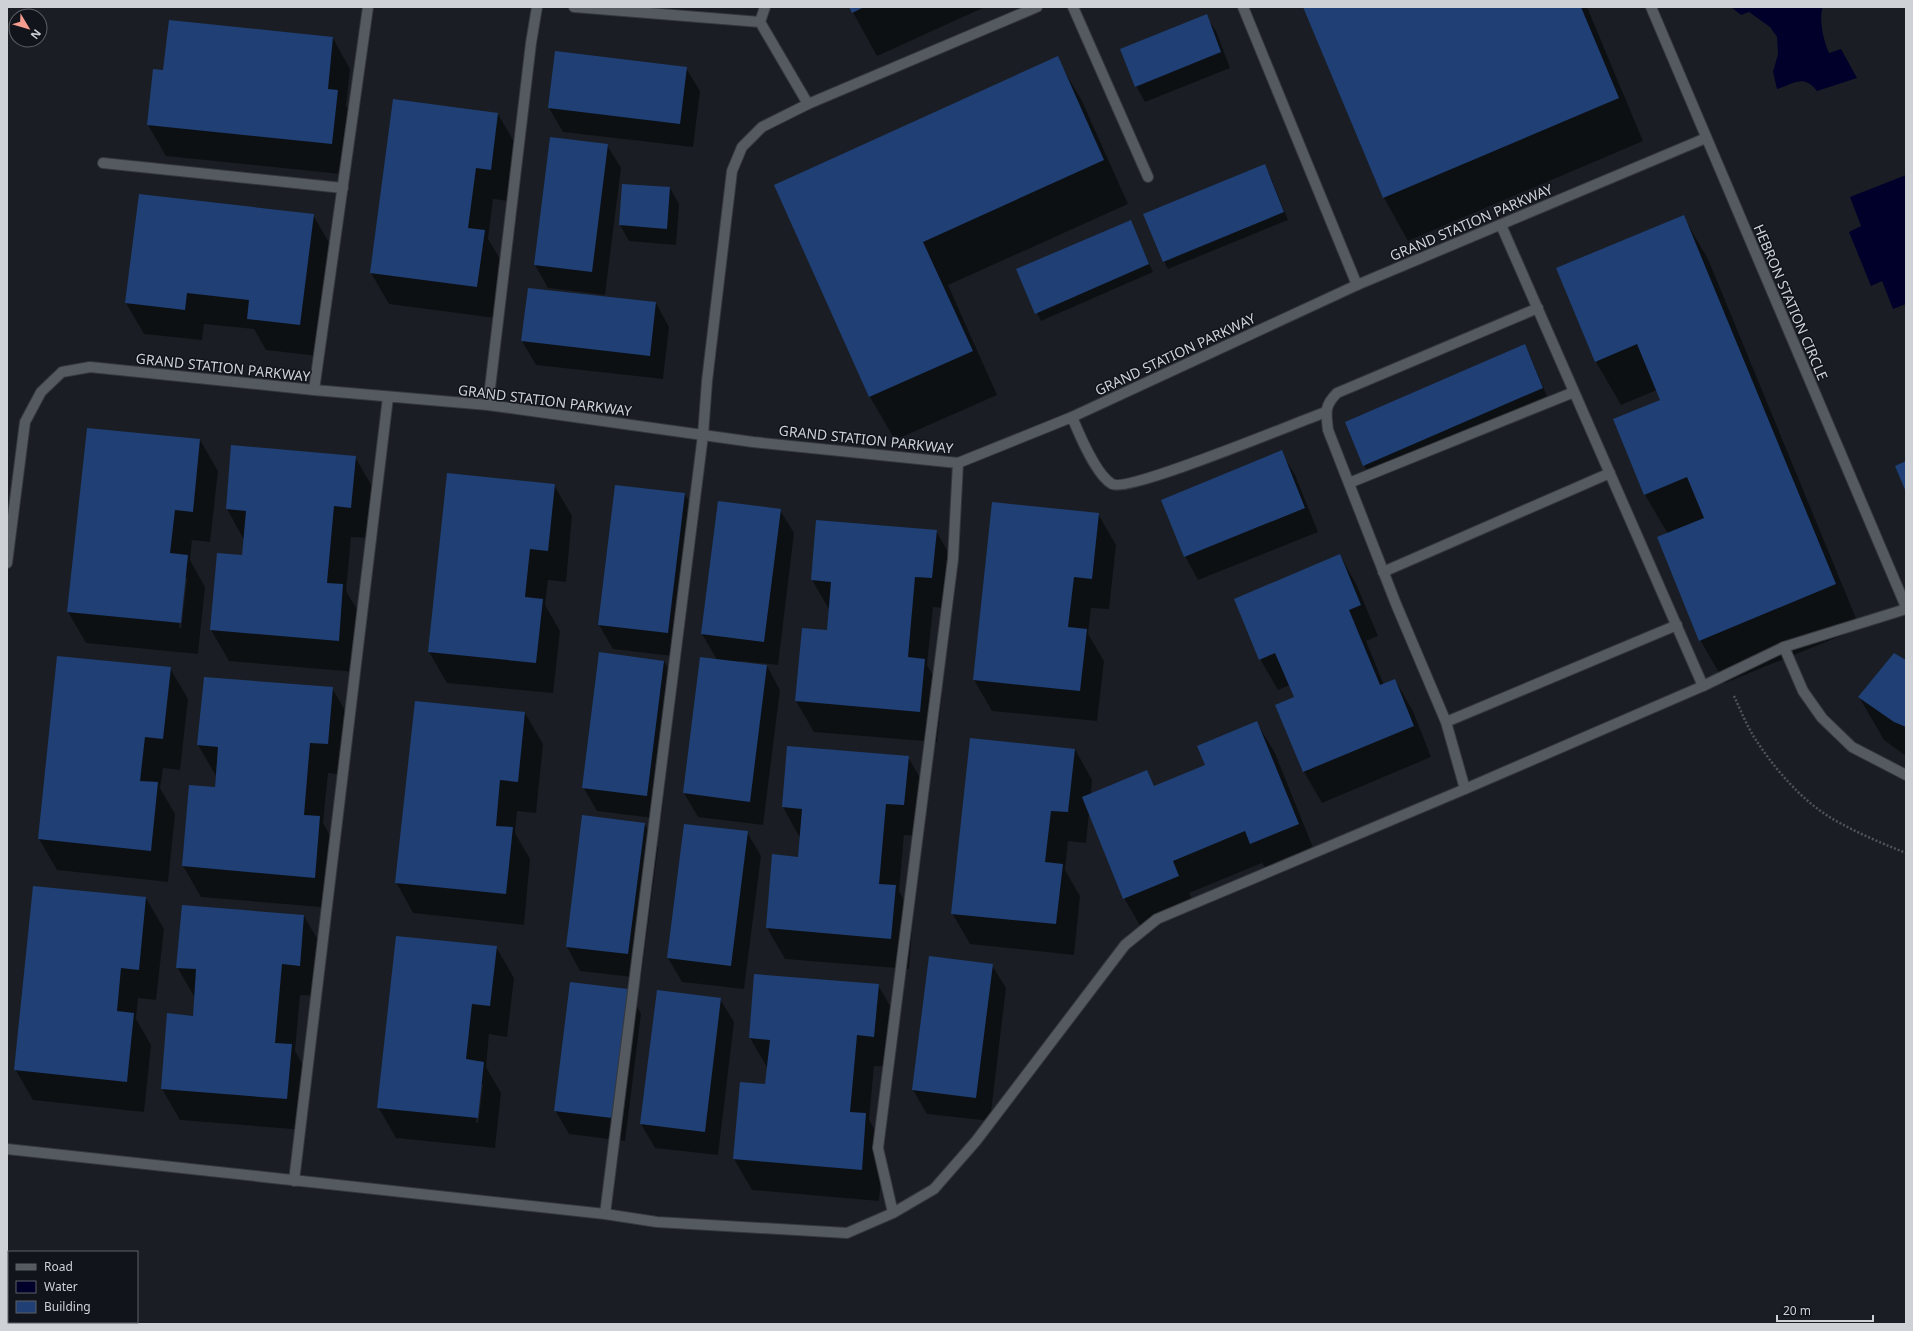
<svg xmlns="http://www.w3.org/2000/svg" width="1913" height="1331" font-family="'Noto Sans',sans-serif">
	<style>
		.water { fill: #00002a }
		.shadow { fill: #0007; fill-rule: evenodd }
		.building { fill: #1f3f75 }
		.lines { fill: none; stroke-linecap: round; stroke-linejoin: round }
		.lane-casing { stroke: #35383d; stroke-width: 12 }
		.street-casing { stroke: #35383d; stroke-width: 12 }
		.path { stroke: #50545a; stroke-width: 2.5; stroke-dasharray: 2 2; stroke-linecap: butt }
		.lane { stroke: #555a61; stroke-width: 10 }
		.street { stroke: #555a61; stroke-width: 10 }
		.labels { text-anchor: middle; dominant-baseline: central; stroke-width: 3; stroke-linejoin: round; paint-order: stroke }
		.street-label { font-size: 14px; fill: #ced1d6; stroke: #11151b }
	</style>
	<rect width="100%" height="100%" fill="#1a1e24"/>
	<path class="water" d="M1731,7H1823C1818,18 1824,42 1829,53L1841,49L1857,78L1817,91C1804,74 1795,83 1777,89L1773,72L1778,54L1777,37L1770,27L1749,12L1741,15Z
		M1906,175V304L1893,309L1882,281L1871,286L1849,232L1861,226L1850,197Z"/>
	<path class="shadow" d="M850,7H985L877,56Z
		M1304,7H1587L1643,141L1408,241L1384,198Z
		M1206,16L1216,31L1230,68L1145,102L1136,86Z
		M333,38L350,69L346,106L356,121L350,175L166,156L148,125L164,71Z
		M556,53L686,68L700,91L693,147L563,132L549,108Z
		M1057,58L1082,101L1128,204L948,285L997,395L895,440L870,397L776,185Z
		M498,114L516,145L508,201L493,199L488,239L502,262L495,318L389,304L371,273Z
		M607,145L621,168L605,295L548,288L535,265Z
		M1269,173L1288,220L1168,269L1164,261Z
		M623,185L670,188L679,204L676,245L629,241L620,225Z
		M313,215L331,246L318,356L266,350L254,329L204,324L202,340L144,334L126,303Z
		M1683,216L1708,259L1860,628L1725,683L1700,640L1668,534L1645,495L1614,420L1661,400L1657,390L1621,405L1596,362Z
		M1130,221L1153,272L1041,321L1017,270Z
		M656,303L669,327L663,379L536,365L522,341Z
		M1529,353L1547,396L1368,473L1364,465Z
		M200,440L218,471L210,542L192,540L190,560L205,587L198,654L86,643L68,612ZM185,577L187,579L181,628H179Z
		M1281,452L1295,475L1318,532L1198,580L1185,556Z
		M355,457L373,488L369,538L351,537L346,591L361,616L356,672L229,661L211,630L243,557L244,540L227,509Z
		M554,485L572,516L566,582L548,580L545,605L560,631L553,693L447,683L429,652Z
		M685,494L698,518L681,657L613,649L599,625Z
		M780,510L794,533L778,665L740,661V663L767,666L780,690L763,825L698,817L684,793L701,658L717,660L702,634Z
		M1098,514L1116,545L1109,609L1091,608L1088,634L1104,661L1097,721L992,711L974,680Z
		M936,531L954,562L950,609L933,607L927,665L942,691L937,742L814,732L796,701L802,629L828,631L830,611L812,580Z
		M1340,555L1357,586L1378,636L1366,641L1384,685L1395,680L1413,711L1431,757L1322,803L1304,772L1277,705L1295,698L1290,685L1278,690L1260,659Z
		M58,657L170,668L188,699L180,770L163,768L160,788L175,814L168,882L57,870L39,839Z
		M664,661L677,685L661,819L597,811L583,787Z
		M1906,661V756L1884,740L1859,697Z
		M332,688L350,719L345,775L328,773L323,823L337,848L332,908L201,897L183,866L215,788L216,776L198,745Z
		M525,713L543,744L536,813L517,811L515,833L530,859L524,925L413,913L396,882Z
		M1257,723L1275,753L1316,855L1269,874L1262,863L1189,893L1196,907L1142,929L1124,898L1089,813L1086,843L1068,841L1065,870L1080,896L1074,955L970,944L952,913L1075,749L1092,780L1091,794L1147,771L1155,787L1206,766Z
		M908,757L926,788L922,836L904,835L899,891L913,917L909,969L785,959L767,928L773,855L799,858L800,838L783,807Z
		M644,823L658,847L641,978L580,971L567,947Z
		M685,825L747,832L761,856L744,989L682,982L668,958Z
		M146,898L164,929L156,1000L138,998L136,1019L151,1045L144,1112L33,1100L15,1069Z
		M304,916L322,947L317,996L300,995L295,1051L309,1076L305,1130L180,1120L162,1089L193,1017L195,998L177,967Z
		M496,947L514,978L507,1037L489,1034L486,1067L501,1093L495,1148L396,1138L378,1107ZM481,1084L483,1085L478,1123H476Z
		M992,965L1006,988L990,1121L927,1114L913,1090Z
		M878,985L896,1016L892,1067L874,1066L869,1120L884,1145L879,1201L752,1190L734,1159L766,1085L768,1069L750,1038Z
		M628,990L641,1014L625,1141L569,1134L555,1110Z
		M720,999L734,1022L718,1155L655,1148L641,1124Z"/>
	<path class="building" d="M849,7H864L852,13Z
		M1303,7H1581L1619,98L1383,198Z
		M1207,14L1221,52L1135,87L1120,49Z
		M169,20L333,37L328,89L338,90L332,144L147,125L153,69L163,70Z
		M555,51L687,67L680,124L548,108Z
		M1058,56L1104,160L923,242L973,351L869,397L774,185Z
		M393,99L498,113L491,170L476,168L468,228L485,230L477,287L370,273Z
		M550,137L608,144L592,272L534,265Z
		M1265,164L1284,212L1163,262L1143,214Z
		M622,184L670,187L667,229L619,225Z
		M139,194L314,214L300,325L247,319L249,300L187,293L185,310L125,303Z
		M1684,215L1836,584L1699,641L1657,537L1704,518L1687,477L1644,495L1613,419L1660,400L1637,344L1595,362L1556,268Z
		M1131,220L1149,264L1035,314L1016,269Z
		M528,288L656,302L650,356L521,341Z
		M1525,344L1543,388L1363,466L1345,422Z
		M87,428L200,439L193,512L175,510L170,553L188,555L181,623L67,612Z
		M231,445L356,456L351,508L334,506L327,583L343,584L339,641L210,630L217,553L242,555L246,511L226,509Z
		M1282,450L1305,508L1184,557L1161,500Z
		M1906,461V492L1895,466Z
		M447,473L555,484L548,551L530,549L525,597L543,599L536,663L428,652Z
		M615,485L685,493L668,633L598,625Z
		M718,501L781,509L764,642L701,634Z
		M992,502L1099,513L1092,579L1074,577L1068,627L1087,629L1080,691L973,680Z
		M816,520L937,530L932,578L915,577L908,657L925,659L920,712L795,701L802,628L827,630L831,582L811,580Z
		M1340,554L1361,605L1349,610L1380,685L1395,679L1414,726L1303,772L1275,705L1294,697L1275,653L1259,660L1234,599Z
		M599,652L664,661L647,796L582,788Z
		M1894,653L1906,660V727L1894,722L1858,697Z
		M57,656L171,667L163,739L145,737L140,781L158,782L151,851L38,839Z
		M700,657L767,665L750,802L683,793Z
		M204,677L333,687L328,744L310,743L304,815L320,816L315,878L182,866L189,785L215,787L218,747L197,745Z
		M415,701L525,712L518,782L500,780L496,826L513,827L506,894L395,883Z
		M1257,721L1299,824L1250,844L1245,831L1173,861L1179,876L1123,899L1082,797L1147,770L1154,786L1205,765L1197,746Z
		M970,738L1075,749L1068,812L1051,811L1045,862L1063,864L1056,924L951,914Z
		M787,746L909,756L904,805L886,804L879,884L896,885L891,939L766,928L772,854L798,857L802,809L782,807Z
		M582,815L645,823L628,954L566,947Z
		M684,824L748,831L731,966L667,958Z
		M33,886L146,897L139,970L121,968L117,1011L134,1013L127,1082L14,1070Z
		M182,905L304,915L300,966L282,964L275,1043L292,1044L287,1099L161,1089L167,1013L193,1016L196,969L176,968Z
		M396,936L497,946L490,1006L472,1004L466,1059L484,1062L478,1118L377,1108Z
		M929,956L993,964L976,1098L912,1090Z
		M754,974L879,984L874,1037L857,1035L850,1112L866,1113L862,1170L733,1159L740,1082L765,1084L770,1040L749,1038Z
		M570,982L628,989L612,1118L554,1111Z
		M657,990L721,998L705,1132L640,1124Z"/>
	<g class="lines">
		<g class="lane-casing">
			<path id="lane" d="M574,7L760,22
				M765,7L760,22L808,104
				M1073,7L1148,177
				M1243,7L1357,285
				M103,163L343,188
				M1501,225L1703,686
				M314,390L368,7
				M488,405L531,43L537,7
				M1072,417C1079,434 1096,475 1112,484C1129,493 1297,422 1326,412
				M1349,483L1574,392
				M1383,572L1610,473
				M1784,647L1803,691L1822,718L1852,747L1906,775
				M1446,722L1677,625
				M1465,789L1446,722L1396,604L1328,430C1326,412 1324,406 1337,393L1538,308"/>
		</g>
		<g class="street-casing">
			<path id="street" d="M1651,7L1906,607
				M7,563L25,422L41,392L62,372L90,367L314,390L488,405L753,442L958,463L1072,417L1357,285L1706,138
				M7,1149L605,1214L657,1222L847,1233L893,1213L934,1189L976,1141L1125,945L1157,919L1465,789L1703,686L1784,647L1906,609
				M294,1181L388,397
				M893,1213L878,1148L953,559L958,463
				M605,1214L703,435L707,381L732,171L742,147L762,127L808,104L1037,7"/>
		</g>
		<path class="path" d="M1734,696C1740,709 1746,724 1754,737C1774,768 1800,799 1831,818C1855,832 1881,843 1906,853"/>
		<use href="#lane" class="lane"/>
		<use href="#street" class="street"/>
	</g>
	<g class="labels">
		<g class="street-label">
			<text transform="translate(1471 222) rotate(-23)">GRAND STATION PARKWAY</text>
			<text transform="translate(1791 302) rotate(67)">HEBRON STATION CIRCLE</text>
			<text transform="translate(1175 354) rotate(-25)">GRAND STATION PARKWAY</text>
			<text transform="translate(223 367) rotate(6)">GRAND STATION PARKWAY</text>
			<text transform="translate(545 400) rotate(7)">GRAND STATION PARKWAY</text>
			<text transform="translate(866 439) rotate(6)">GRAND STATION PARKWAY</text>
		</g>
	</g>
	<rect width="1913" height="1331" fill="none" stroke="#ced1d6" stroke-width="16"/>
	<rect x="8" y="1251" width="130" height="72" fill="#11151b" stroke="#5d6066"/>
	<rect x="16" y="1264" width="20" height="6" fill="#555a61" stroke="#5d6066"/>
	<text x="44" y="1271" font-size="12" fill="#ced1d6">Road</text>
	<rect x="16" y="1281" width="20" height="12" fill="#00002a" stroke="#5d6066"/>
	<text x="44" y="1291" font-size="12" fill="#ced1d6">Water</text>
	<rect x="16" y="1301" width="20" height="12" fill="#1f3f75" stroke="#5d6066"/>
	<text x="44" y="1311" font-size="12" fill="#ced1d6">Building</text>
	<g transform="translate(28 28) rotate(128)"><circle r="19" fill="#11151b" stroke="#5d6066"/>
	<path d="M0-3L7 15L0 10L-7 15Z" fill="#f59d90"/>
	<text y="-6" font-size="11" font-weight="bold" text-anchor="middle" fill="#ced1d6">N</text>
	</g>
	<path d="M1777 1315v6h96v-6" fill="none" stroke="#ced1d6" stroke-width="2"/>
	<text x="1783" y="1315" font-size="12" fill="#ced1d6" stroke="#11151b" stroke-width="3" paint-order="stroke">20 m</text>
</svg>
